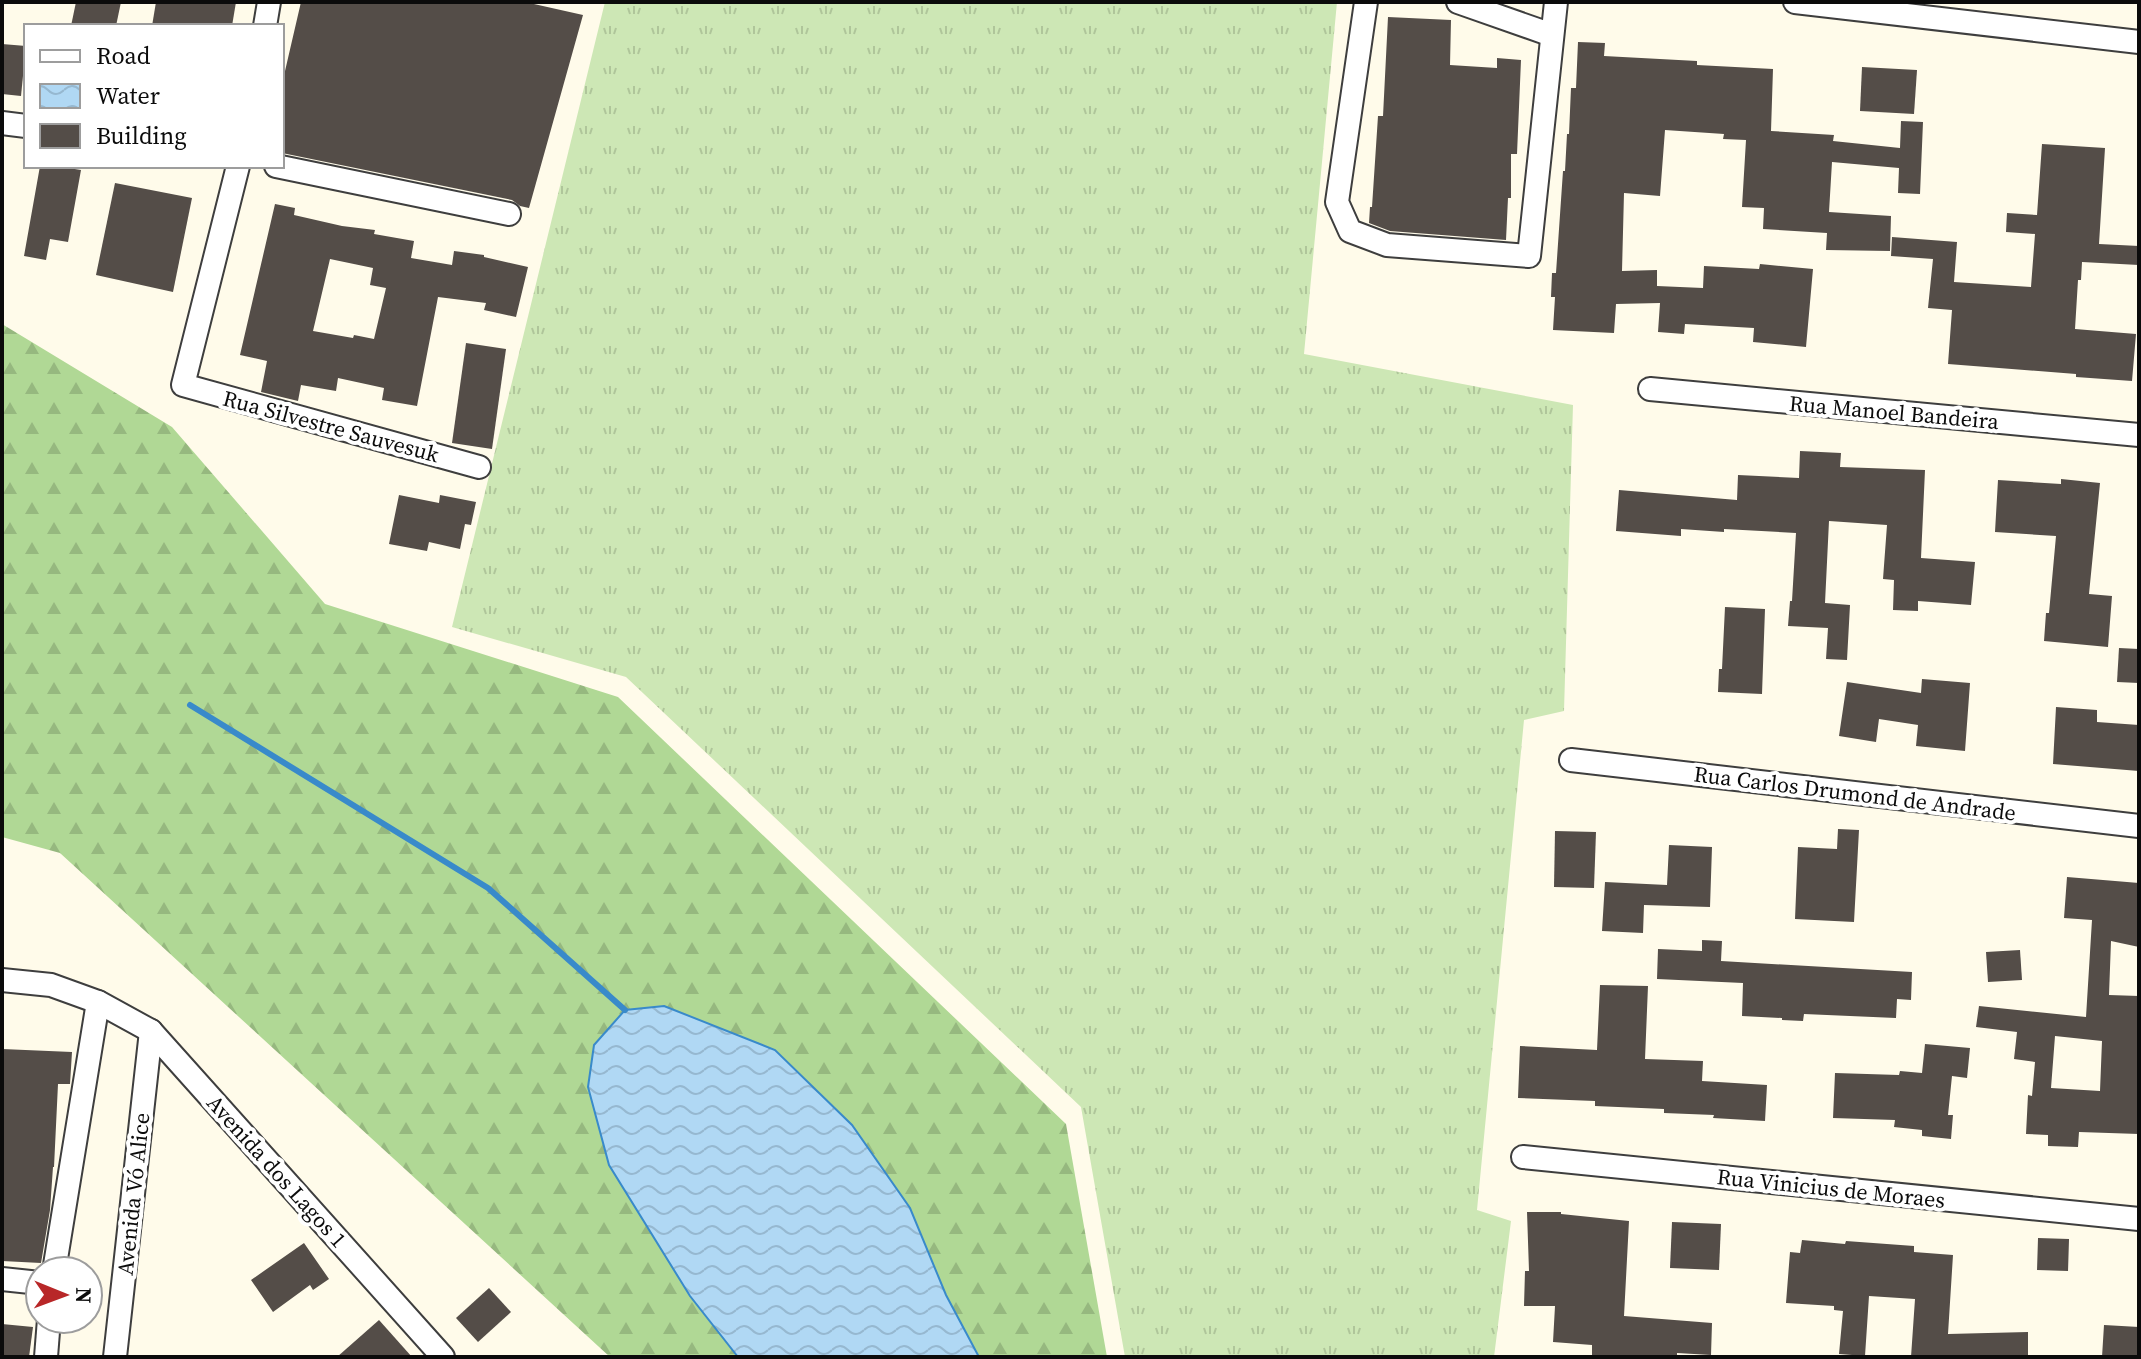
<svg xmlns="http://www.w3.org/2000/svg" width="2141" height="1359" font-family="'Source Serif 4',serif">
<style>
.grass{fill:url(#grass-tufts)}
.forest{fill:url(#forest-firs)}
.water{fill:url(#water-waves);stroke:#398aca;stroke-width:2}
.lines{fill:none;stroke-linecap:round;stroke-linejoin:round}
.stream{stroke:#398aca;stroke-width:6}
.building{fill:#544d48;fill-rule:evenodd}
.minor-casing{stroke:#3e3e3e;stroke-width:26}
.minor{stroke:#fff;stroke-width:22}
.labels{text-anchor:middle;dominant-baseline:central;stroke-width:8;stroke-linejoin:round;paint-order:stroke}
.street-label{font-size:22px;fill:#0b0b0b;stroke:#fff}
</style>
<defs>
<pattern id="grass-tufts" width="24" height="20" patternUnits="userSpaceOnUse" patternTransform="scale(2)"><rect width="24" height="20" fill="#cde7b5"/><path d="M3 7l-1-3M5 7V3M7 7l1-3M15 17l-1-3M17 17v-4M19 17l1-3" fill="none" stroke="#afc59a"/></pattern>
<pattern id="forest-firs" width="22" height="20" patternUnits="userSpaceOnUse" patternTransform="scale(2)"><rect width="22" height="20" fill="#b0d895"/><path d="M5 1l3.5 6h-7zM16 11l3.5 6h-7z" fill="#96b87f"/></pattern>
<pattern id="water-waves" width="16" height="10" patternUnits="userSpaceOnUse" patternTransform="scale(2)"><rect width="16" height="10" fill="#b0d8f4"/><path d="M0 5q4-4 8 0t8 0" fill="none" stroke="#96b8d0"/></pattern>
</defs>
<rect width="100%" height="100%" fill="#fffbea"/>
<path class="grass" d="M605,2H1337L1304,354L1573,405L1564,711L1524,720L1477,1210L1511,1221L1494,1357H1125L1081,1107L626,677L452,627Z"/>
<path class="forest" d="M2,324L172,427L325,604L618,697L1066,1124L1107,1357H610L60,853L2,837Z"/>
<path class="water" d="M664,1006L775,1050L852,1125L910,1208L946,1295L979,1357H738L690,1296L609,1165L588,1087L594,1045L625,1010Z"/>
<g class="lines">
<path class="stream" d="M190,705L488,888L625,1010"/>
</g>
<g class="building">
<path d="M76,2H121L116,26H71Z"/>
<path d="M156,2H236L232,26H152Z"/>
<path d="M301,2H525L583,15L529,208L520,206L512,200L282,153V84Z"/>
<path d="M1388,17L1451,20L1450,65L1497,68V58L1521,60L1517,154H1511V198H1508L1506,240L1390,231L1369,223L1370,207H1372L1378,116H1383Z"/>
<path d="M1578,42L1605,43L1604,56L1697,61V65L1773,69L1771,131L1834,135L1833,141L1900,148L1901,121L1923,122L1920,194L1898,193L1899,168L1832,162L1829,212L1891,216L1890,251L1826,250L1827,233L1763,229L1764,208L1742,207L1746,140L1723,139L1724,134L1665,130L1660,196L1624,193L1622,271L1657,270V286L1703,288L1704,266L1759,269L1760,264L1813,269L1806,347L1753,342L1754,328L1685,324L1684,334L1658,332L1660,303L1616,304L1614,333L1553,330L1555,297H1551L1552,273H1556L1563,171H1565L1567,134H1569L1571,88H1576Z"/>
<path d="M2,44L26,46L21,96L2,94Z"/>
<path d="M1862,67L1917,70L1914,114L1860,111Z"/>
<path d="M2042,144L2105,148L2099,244L2139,246V265L2082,262L2081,280H2078L2075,329L2136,334L2132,381L2076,377V374L1948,364L1952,310L1928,308L1933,259L1891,256L1892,237L1957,242L1954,282L2031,287L2035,234L2006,232L2007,213L2037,215Z"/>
<path d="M40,166H56L81,170L68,242L50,239L46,260L24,256Z"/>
<path d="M115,183L192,198L173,292L96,275Z"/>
<path d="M275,204L295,208L294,215L342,226L375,230L374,234L414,241L411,258L452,265L454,251L484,255V257L528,267L516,317L484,310L486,303L438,297L417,406L382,400L384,388L338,378L336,391L301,385L298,401L261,392L267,361L240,355ZM330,259L373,268L370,285L386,288L374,339L354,335L353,338L313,331Z"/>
<path d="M466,343L506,349L492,449L452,443Z"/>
<path d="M1800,451L1841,453L1840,467L1925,470L1921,558L1975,562L1971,605L1918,601V611L1893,610L1894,580L1883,579L1887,525L1829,521L1825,603L1850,605L1847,660L1826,659L1828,628L1788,626L1790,601H1792L1796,533L1724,529V532L1681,529V536L1616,531L1619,490L1737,500L1738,475L1799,478Z"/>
<path d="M2061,479L2100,483L2089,594L2112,596L2108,647L2044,641L2046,613H2049L2056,536L1995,532L1998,480L2061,484Z"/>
<path d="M399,495L439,503L440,495L476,502L471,525L465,524L460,549L429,542L427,551L389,544Z"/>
<path d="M1725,607L1765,609L1762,694L1718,692L1719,669H1722Z"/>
<path d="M2119,648L2139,649V683L2117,682Z"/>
<path d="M1922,679L1970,683L1965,751L1916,746L1918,725L1879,719L1876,742L1839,736L1847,682L1921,693Z"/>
<path d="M2056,707L2097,710V722L2139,725V771L2053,764Z"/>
<path d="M1838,829L1859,830L1854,922L1795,919L1798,847L1837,849Z"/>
<path d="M1555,831L1596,832L1594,888L1554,887Z"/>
<path d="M1669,845L1712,847L1710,907L1644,905L1643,933L1602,931L1605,882L1667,885Z"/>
<path d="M2067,877L2139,883V947L2111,941L2109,995L2139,996V1134L2079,1132L2078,1147L2048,1146V1135L2026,1134L2028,1095L2032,1096L2035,1062L2014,1059L2017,1032L1976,1027L1979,1006L2086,1017L2092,920L2064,918ZM2055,1036L2102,1041L2100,1091L2051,1088Z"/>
<path d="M1702,940L1722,941L1721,961L1912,972L1911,1000L1897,999L1896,1018L1804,1014L1803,1021L1782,1020V1018L1742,1016L1743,983L1657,979L1658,949L1702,951Z"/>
<path d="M2020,950L2022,980L1988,982L1986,952Z"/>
<path d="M1600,985L1648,986L1645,1059L1703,1061L1702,1081L1767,1085L1765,1121L1713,1118L1714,1115L1664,1113V1109L1595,1106V1101L1518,1098L1520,1046L1597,1050Z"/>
<path d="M1925,1044L1970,1048L1967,1078L1952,1076L1948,1115H1953L1951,1139L1922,1136V1130L1894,1127L1895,1120L1833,1118L1835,1073L1899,1075L1900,1071L1922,1073Z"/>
<path d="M2,1049L72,1052L70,1084H58L54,1167H53L50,1210L41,1263L2,1261Z"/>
<path d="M1527,1212H1561V1214L1629,1221L1624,1316L1712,1323L1711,1355L1677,1353V1357H1592V1345L1553,1342L1555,1306H1524L1525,1271H1529Z"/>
<path d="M1672,1222L1721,1224L1719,1270L1670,1268Z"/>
<path d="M2038,1238L2069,1239L2068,1271L2037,1270Z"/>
<path d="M1802,1240L1845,1244L1846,1241L1914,1246V1252L1953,1255L1948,1334L2028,1332V1357H1911L1915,1299L1869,1296L1865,1356L1839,1354L1843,1311L1834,1310V1306L1786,1303L1790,1252L1800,1253Z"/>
<path d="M304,1243L329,1279L313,1290L310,1285L273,1312L251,1280Z"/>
<path d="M489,1288L511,1312L478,1342L456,1318Z"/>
<path d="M379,1320L412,1357H337Z"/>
<path d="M2,1324L33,1327L29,1357H2Z"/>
<path d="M2104,1325L2139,1327V1357H2102Z"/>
</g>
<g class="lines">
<defs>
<g id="minor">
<path d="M1366,2L1337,202L1350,231L1387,245L1529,256L1556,2"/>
<path d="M1458,2L1552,35"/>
<path d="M1795,2L2139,42"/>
<path d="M265,26L269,2"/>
<path d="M2,123L26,126"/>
<path d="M238,166L183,385L479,467"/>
<path d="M276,166L509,214"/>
<path d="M1650,389L2139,435"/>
<path d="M1571,760L2139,826"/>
<path d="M2,980L51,985L98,1002L151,1031L443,1357"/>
<path d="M1523,1157L2139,1219"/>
<path d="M54,1271L98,1002"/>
<path d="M2,1279L40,1283"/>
<path d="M46,1357L49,1319"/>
<path d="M115,1357L151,1031"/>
</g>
</defs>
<use href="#minor" class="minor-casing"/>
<use href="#minor" class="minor"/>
</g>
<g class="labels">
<g class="street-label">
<text transform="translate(1894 412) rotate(5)">Rua Manoel Bandeira</text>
<text transform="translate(331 426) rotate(15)">Rua Silvestre Sauvesuk</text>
<text transform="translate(1855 793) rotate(7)">Rua Carlos Drumond de Andrade</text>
<text transform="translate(277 1171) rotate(48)">Avenida dos Lagos 1</text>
<text transform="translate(1831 1188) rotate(6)">Rua Vinicius de Moraes</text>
<text transform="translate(133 1194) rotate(-84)">Avenida Vó Alice</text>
</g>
</g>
<rect width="2141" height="1359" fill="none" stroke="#0b0b0b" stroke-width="8"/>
<rect x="24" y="24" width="260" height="144" fill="#ffffff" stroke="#9d9d9d" stroke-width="2"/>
<rect x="40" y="50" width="40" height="12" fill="#ffffff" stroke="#9d9d9d" stroke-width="2"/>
<text x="96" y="64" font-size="24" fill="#0b0b0b">Road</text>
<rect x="40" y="84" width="40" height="24" fill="url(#water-waves)" stroke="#9d9d9d" stroke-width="2"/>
<text x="96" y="104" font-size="24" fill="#0b0b0b">Water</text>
<rect x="40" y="124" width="40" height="24" fill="#544d48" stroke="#9d9d9d" stroke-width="2"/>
<text x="96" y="144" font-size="24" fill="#0b0b0b">Building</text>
<g transform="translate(64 1295) rotate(91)"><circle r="38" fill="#ffffff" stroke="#9d9d9d" stroke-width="2"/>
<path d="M0-6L14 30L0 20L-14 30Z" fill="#b82728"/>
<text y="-12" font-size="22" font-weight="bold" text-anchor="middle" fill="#0b0b0b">N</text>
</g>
</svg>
